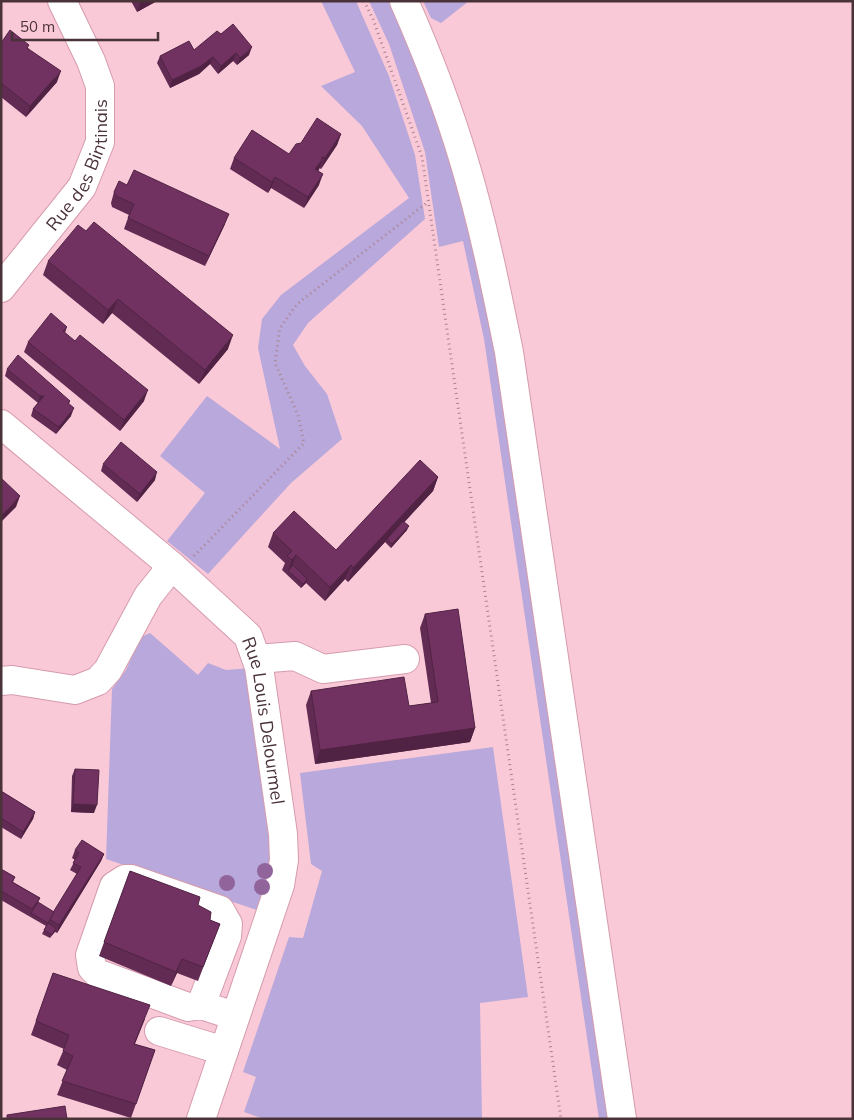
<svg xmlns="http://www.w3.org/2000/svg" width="854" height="1120" font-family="Mulish,sans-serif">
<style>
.green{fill:#b8a8db}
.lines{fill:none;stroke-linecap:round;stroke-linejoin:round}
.minor-casing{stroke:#d59bac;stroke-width:30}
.major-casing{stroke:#d59bac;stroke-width:30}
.path{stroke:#aa848f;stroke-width:3;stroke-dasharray:1 4;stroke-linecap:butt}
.minor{stroke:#fff;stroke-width:28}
.major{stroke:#fff;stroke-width:28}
.tree{fill:#91649c}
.wall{fill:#622b53}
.shaded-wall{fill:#502344}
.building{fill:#723261;stroke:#502344}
.labels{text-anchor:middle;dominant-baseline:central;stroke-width:5;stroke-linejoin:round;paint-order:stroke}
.street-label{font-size:18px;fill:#4a3239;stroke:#fac9d8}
</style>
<rect width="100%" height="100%" fill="#fac9d8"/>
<g class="green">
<path d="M321,1H356L359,8L389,76L415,155L425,219L308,323L293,345L305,366L327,394L342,439L291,483L208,574L167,541L205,493L160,456L207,396L280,449L258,348L262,319L281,295L409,198L362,126L321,86L355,72Z"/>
<path d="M369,1H392L448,151L464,207L496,344L610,1119H599L484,339L463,241L439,247L425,152L389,44Z"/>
<path d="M423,1H469L441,23L431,18Z"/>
<path d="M150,633L198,675L208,663L226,670L251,668L277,851L260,911L106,859L112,689L126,670L141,637Z"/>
<path d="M493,747L528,997L480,1003L482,1119H264L244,1112L256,1077L243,1072L289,937L303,938L322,871L311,864L300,773Z"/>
</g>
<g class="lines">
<defs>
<g id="minor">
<path id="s1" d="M1,288L82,187L100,142V86L91,61L62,1"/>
<path id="s2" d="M1,424L172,566L248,636L259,667L283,834L284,860L280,885L201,1119"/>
<path d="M257,659L295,656L323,669L405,659"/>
<path d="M1,681L12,680L75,690L98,681L108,670L148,596L172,566"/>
<path d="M201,1005L188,1007L97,973L92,968L90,955L114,886L125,879H131L220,910L228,924L227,936L201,1005L235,1016"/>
<path d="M159,1031L224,1051"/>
</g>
<path id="major" d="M404,1C427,53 448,107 464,161C483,224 496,288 509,352L622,1119"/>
</defs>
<use href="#minor" class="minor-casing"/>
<use href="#major" class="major-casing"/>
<g class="path">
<path d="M364,1L373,19L422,157L561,1119"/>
<path d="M194,556L304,443L298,415L275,363L280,328L297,304L428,202"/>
</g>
<use href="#minor" class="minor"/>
<use href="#major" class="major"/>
</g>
<g class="tree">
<circle cx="265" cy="871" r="8"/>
<circle cx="227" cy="883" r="8"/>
<circle cx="262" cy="887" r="8"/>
</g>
<g class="wall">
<path d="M131,1H157L137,12Z"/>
<path d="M1,43L28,48L57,82L26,117L1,97Z"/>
<path d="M194,50L249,55L237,65L233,61L218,74L210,64L199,74L170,88L157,63L160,56Z"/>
<path d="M341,134L337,145L321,169L319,168L318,171L319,185L304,208L271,188L268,193L230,169L234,158L289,154Z"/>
<path d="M114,192L225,224L205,266L124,229L129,215L112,207L111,203Z"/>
<path d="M48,261L228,349L199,384L112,313L103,324L43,275Z"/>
<path d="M67,327L65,333L144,401L120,431L24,352L28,342Z"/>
<path d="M7,369L70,401L69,404L71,416L56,434L31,416L33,409L38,403L5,376Z"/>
<path d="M103,464L155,480L137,502L101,471Z"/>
<path d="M438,477L433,491L404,522L407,530L391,548L385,542L348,582L345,579L325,601L306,583L301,588L282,570L285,563L268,547L273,533L336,550Z"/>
<path d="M425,614L475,728L470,742L315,764L306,705L311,691L409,706L431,703L420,628Z"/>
<path d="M75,769L94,813L71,812L72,776Z"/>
<path d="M1,791L35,812L33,819L21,839L1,827Z"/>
<path d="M75,850L104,854L101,861L57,933L55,932L50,938L42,934L46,926L1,900V869L15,877L13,882L40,898L38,903L54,912L77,874L70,870L75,860L72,858Z"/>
<path d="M130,871L198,905L210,920L220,924L198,981L177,973L171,986L99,956Z"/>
<path d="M53,973L145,1019L135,1044L155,1050L131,1118L57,1095L67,1070L57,1065L64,1049L31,1035Z"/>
</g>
<g class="shaded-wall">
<path d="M141,1H157L137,12Z"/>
<path d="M252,47L249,55L237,65L240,58Z"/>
<path d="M236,53L233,61L218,74L221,66Z"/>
<path d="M213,57L210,64L199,74L170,88L172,80Z"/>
<path d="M61,71L57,82L26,117L30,106Z"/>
<path d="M341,134L337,145L321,169L325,158Z"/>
<path d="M322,160L319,170L311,180L315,169Z"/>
<path d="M323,174L319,185L304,208L308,197Z"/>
<path d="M275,177L271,188L268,193L272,182Z"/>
<path d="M229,214L225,224L205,266L209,256Z"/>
<path d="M118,299L112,313L103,324L108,310Z"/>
<path d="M233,335L228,349L199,384L205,370Z"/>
<path d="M148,390L144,401L120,431L124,420Z"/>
<path d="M40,396H44L38,403Z"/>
<path d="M74,408L71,416L56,434L59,427Z"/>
<path d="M157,472L155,480L137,502L140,494Z"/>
<path d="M438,477L433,491L388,540L387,539L385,542L348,582L353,568Z"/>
<path d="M20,496L16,507L1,522V516Z"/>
<path d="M409,526L407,530L391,548L392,544Z"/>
<path d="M296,555L291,569L288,571L292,560Z"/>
<path d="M351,565L345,579L325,601L330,587Z"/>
<path d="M307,579L306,583L301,588L303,584Z"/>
<path d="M475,728L470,742L315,764L320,750Z"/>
<path d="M73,804L97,805L94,813L71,812Z"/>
<path d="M35,812L33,819L21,839L23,832Z"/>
<path d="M104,854L101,861L57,933L59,925Z"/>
<path d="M182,959L177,973L171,986L176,972Z"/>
</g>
<g class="building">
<path d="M233,24L252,47L240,58L236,53L221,66L213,57L201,66L172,80L160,56L189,41L194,50L217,31L221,34Z"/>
<path d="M10,30L29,45L27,48L61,71L30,106L1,83V43Z"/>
<path d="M317,118L341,134L325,158L322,157V160L315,169L323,174L308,197L275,177L272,182L234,158L252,130L289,154L296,144L301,143Z"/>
<path d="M134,170L229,214L209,256L128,218L134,204L116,196L114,192L119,181L127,185Z"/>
<path d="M94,222L233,335L205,370L118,299L108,310L48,261L78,225L86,231Z"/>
<path d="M51,313L67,327L63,331L75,341L80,335L148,390L124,420L28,342Z"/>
<path d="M18,355L70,401L68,403L74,408L59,427L33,409L44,396H40L7,369Z"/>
<path d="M121,442L157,472L140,494L103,464Z"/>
<path d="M420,460L438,477L353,568L351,565L330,587L296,555L292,560L287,556L292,551L273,533L294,511L336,550Z"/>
<path d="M1,478L20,496L1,516Z"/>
<path d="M403,521L409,526L392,544L387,539Z"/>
<path d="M293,565L307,579L303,584L288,571Z"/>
<path d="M458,609L475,728L320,750L311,691L404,677L409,706L438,702L425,614Z"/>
<path d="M75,769L99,770L97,805L73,804Z"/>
<path d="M1,791L35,812L23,832L1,818Z"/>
<path d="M82,840L104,854L59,925L49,919L81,867L73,863L79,853L75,850Z"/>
<path d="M1,869L15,877L12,882L40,898L32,909L1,891Z"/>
<path d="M130,871L200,897L198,905L211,912L210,920L220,924L203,967L182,959L176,972L104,942Z"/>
<path d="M38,902L54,912L48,923L31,913Z"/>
<path d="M48,923L56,928L52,935L44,930Z"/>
<path d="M53,973L150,1005L134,1044L155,1050L136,1104L62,1081L73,1056L63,1051L69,1035L36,1021Z"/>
<path d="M65,1106L67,1119H7V1115Z"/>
</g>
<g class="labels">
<g class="street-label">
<text stroke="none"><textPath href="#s1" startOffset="149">Rue des Bintinais</textPath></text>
<text stroke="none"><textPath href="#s2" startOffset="412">Rue Louis Delourmel</textPath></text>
</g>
</g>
<rect width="854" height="1120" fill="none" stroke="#4a3239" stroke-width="5"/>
<path d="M12 32v8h146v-8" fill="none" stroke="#4a3239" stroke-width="2.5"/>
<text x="20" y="32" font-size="15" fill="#4a3239" stroke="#fac9d8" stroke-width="4" paint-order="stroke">50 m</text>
</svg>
